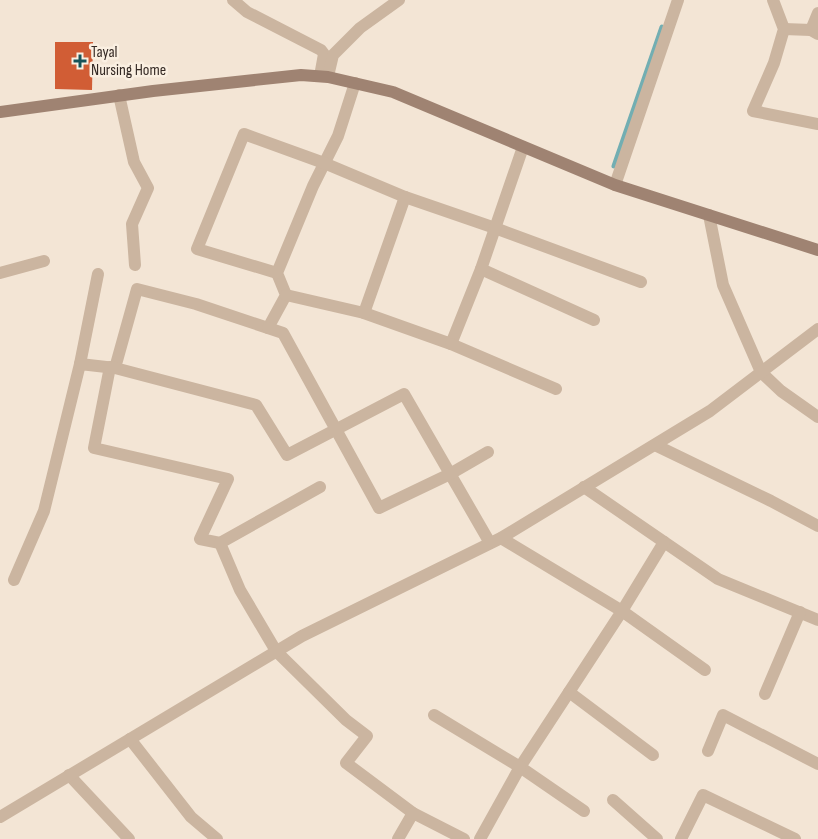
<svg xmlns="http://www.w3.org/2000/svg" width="818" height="839" font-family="'Sofia Sans Condensed',sans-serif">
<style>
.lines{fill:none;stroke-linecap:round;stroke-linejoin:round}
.stream{stroke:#72aeb2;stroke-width:5}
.building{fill:#d15d35}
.minor{stroke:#cbb5a0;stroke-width:12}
.tertiary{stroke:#cbb5a0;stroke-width:12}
.secondary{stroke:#9f8372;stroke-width:12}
.poi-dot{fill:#175359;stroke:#faefe1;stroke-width:2}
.labels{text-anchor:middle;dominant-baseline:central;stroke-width:5;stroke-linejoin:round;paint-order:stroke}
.poi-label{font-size:16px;fill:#342924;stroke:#faefe1;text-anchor:start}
</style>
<rect width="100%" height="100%" fill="#f3e5d5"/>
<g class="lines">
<path class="stream" d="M614,166L662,27"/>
</g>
<path class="building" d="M55,42H93L92,90L55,89Z"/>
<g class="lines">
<g class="minor">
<path d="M233,0L247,12L321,50L324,54L320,76"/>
<path d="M773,0L784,29L774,63L753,111L818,124"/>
<path d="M818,13L811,30L818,34"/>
<path d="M784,29L811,30"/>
<path d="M329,72L333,55L360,28L399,0"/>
<path d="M355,83L338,136L313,186L277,273L286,295L268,328L196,304L137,289L115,368L256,405L287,455L404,394L490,543"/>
<path d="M119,95L134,162L148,188L132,224L135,265"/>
<path d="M615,185L678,0"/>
<path d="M709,215L723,285L761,372L781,391L818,417"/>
<path d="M481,269L594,320"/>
<path d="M0,273L44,261"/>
<path d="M277,273L197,249L244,134L324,163L405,197L495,228L641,282"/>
<path d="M286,295L364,313L451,344L481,269L523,147"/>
<path d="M364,313L405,197"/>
<path d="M268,328L283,333L379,508L450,474L488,452"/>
<path d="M451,344L556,389"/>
<path d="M80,364L98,274"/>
<path d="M110,367L94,448L228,479L200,539L220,543"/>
<path d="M655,445L771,501L818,526"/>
<path d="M320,487L220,543L240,590L276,651L346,720L367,736L346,763L413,813"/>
<path d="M584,487L718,579L818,620"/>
<path d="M501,538L622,611L520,767L584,811"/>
<path d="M664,542L622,611L705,670"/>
<path d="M14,580L44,511L80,364L115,368"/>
<path d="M569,692L653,755"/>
<path d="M765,694L800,612"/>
<path d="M434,715L520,767L480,839"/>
<path d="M130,739L191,817L217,839"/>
<path d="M708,751L723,715L818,764"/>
<path d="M69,775L129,839"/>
<path d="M613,800L657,839"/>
<path d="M398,839L413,813L464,839"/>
<path d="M681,839L703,795L795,839"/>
</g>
<path class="tertiary" d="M0,817L302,636L501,538L710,411L818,329"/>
<path class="secondary" d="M0,112L153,91L301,75L328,77L393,92L615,185L818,250"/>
</g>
<path class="poi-dot" d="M77.5 53.5h5v5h5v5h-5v5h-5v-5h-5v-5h5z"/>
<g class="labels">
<g class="poi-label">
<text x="91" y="52">Tayal<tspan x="91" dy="18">Nursing Home</tspan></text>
</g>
</g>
</svg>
